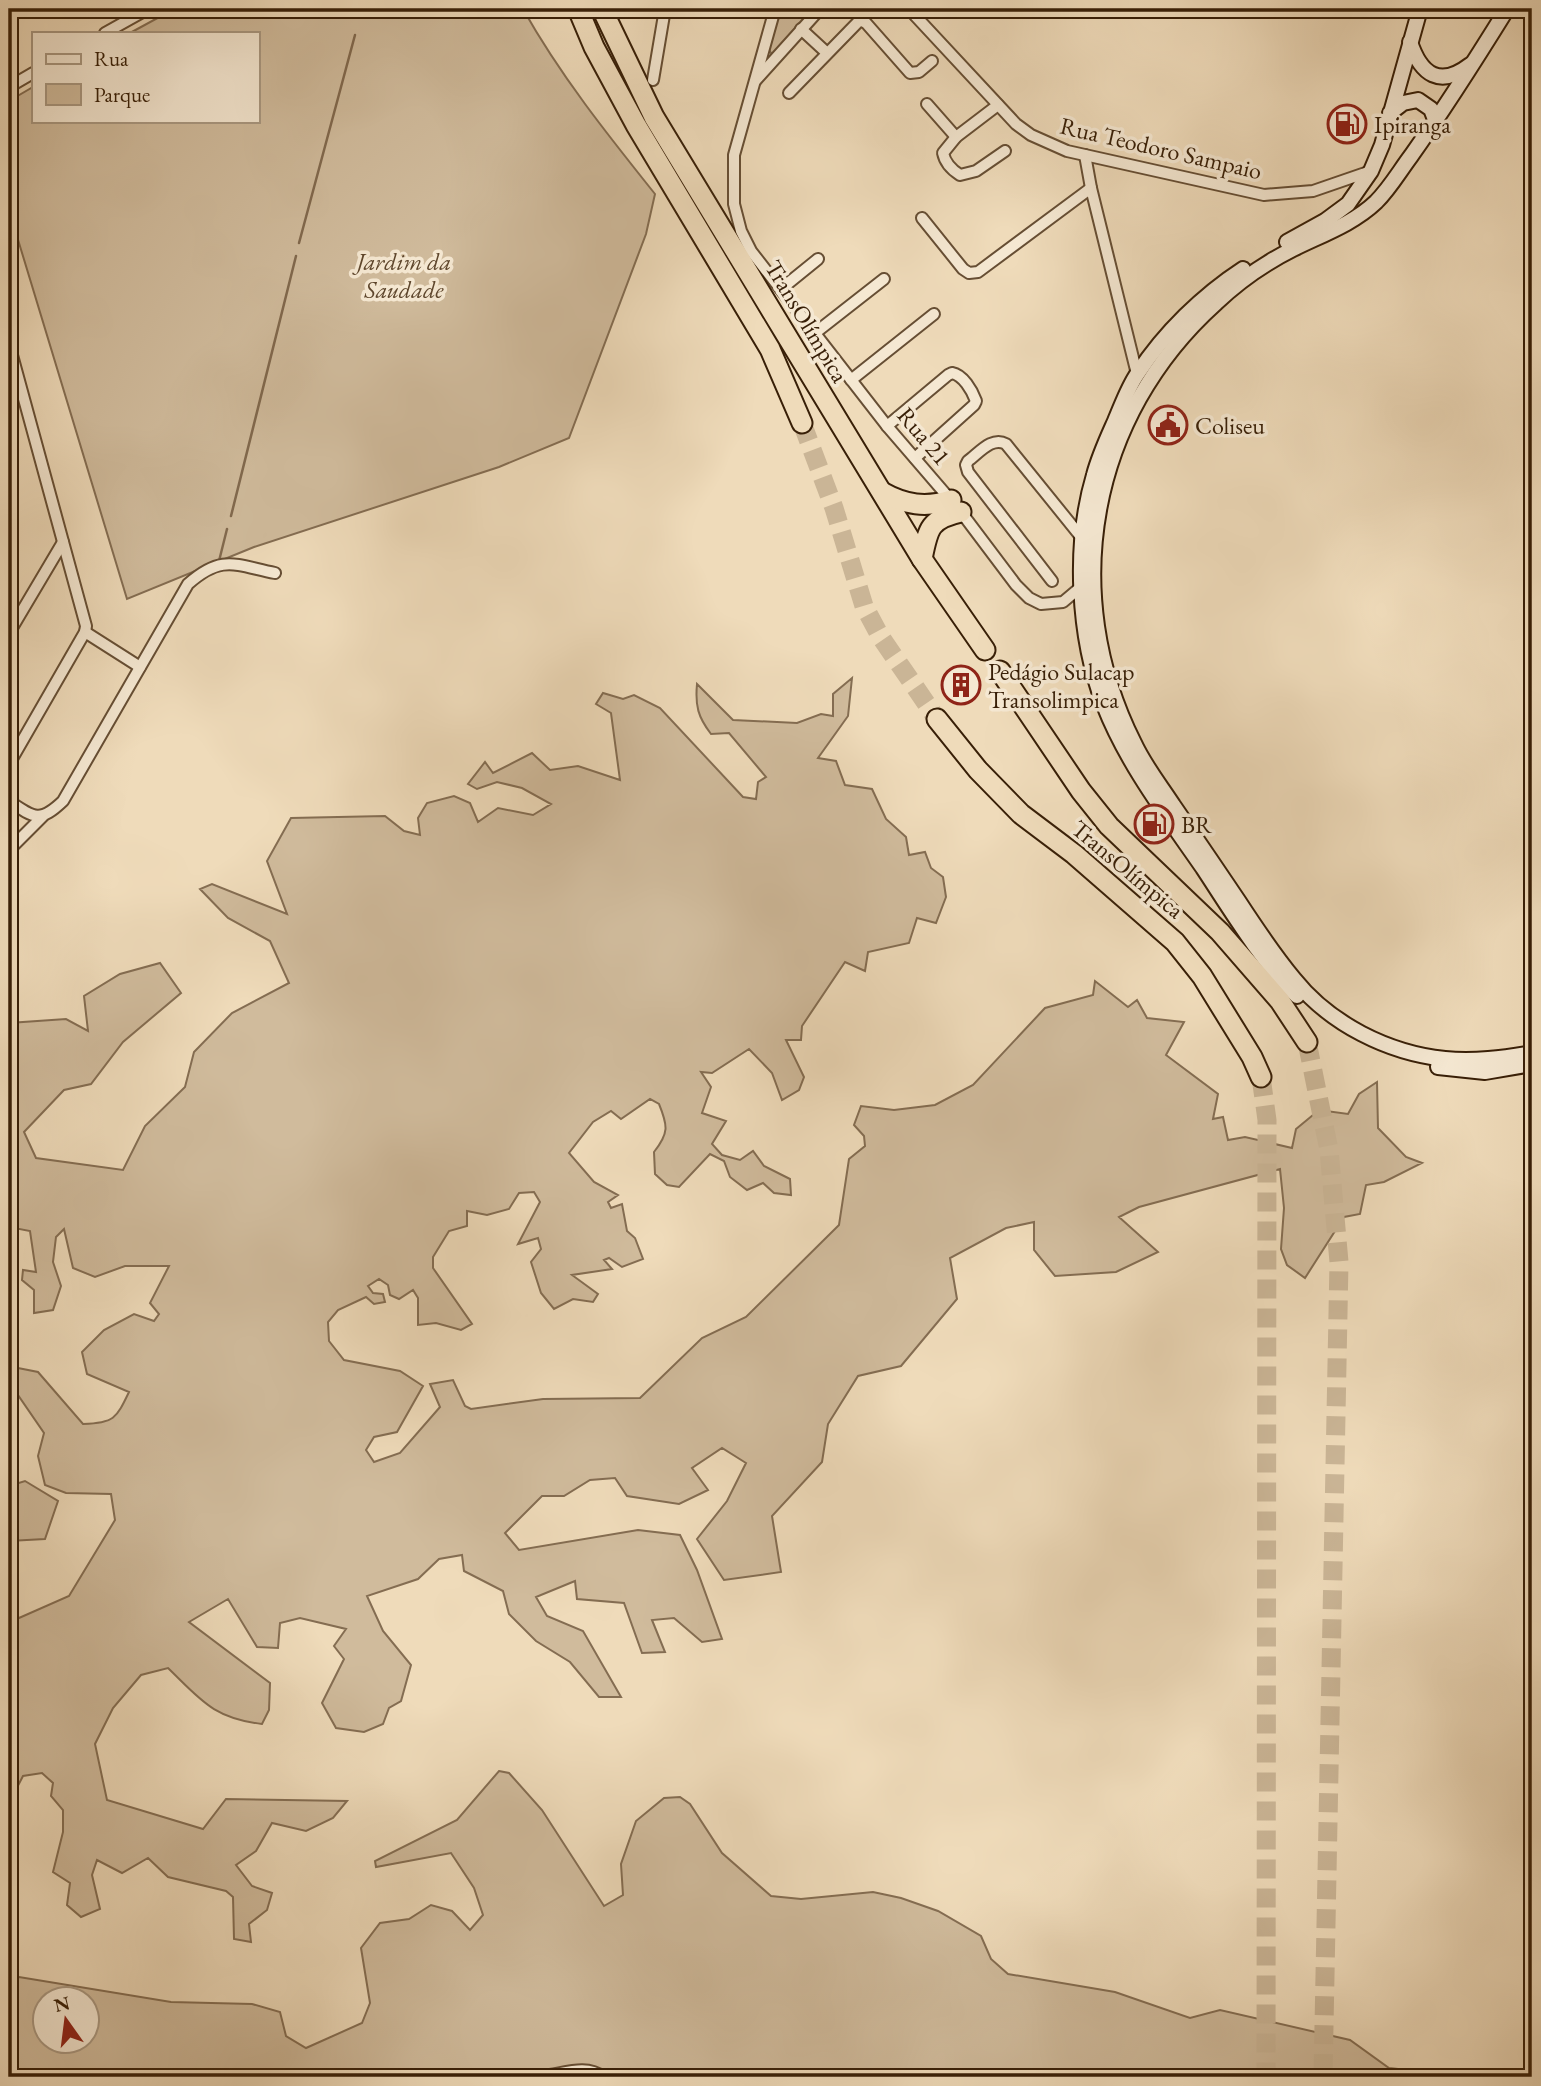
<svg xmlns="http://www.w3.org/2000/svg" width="1541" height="2086" font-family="'EB Garamond',serif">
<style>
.green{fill:#d0bb9c;stroke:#846d52;stroke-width:2;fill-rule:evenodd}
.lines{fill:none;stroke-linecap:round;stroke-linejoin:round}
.stream{stroke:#81694e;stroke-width:2.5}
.motorway-tunnel{stroke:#cab596;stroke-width:19;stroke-dasharray:19 10;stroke-linecap:butt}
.minor-casing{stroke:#664e34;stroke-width:14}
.secondary-casing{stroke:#381f07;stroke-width:18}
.motorway-casing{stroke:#381f07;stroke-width:23}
.minor{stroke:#f5e8d2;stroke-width:10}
.secondary{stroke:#f5e8d2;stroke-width:14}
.motorway{stroke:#efdbba;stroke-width:19}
.labels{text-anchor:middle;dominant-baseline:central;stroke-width:7;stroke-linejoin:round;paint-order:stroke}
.poi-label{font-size:24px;fill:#381f07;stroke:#f5e8d2;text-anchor:start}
.street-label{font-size:24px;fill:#381f07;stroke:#f5e8d2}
.park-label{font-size:24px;font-style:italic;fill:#5e462c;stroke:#f5e8d2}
</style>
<rect width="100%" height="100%" fill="#efdbba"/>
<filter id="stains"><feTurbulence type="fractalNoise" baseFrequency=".00286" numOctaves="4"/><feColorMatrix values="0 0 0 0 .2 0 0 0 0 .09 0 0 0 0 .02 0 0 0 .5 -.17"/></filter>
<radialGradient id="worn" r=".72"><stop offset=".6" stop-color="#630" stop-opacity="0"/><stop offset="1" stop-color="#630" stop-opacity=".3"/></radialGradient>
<g class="green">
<path d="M174,9H523C560,75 607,134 655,194L646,234L569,438L499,467L254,547L127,599L9,210V101L33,87V121H257V33H130Z"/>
<path d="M781,9H813L774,53H771L768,48Z"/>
<path d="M852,678L848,716L818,758L836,761L845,785L872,789L886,819L906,837L909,855L925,852L931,868L943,877L946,897L936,923L917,918L909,943L868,952L865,971L845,962L802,1026L801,1040H786L804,1077L799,1090L782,1100L772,1073L749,1049L712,1073L701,1072L711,1087L702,1113L726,1121L712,1144L722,1155L740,1160L753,1151L764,1166L790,1179L791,1195L774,1193L763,1183L747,1190L730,1177L724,1161L710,1154L679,1187L667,1185L655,1174L654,1152C669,1133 668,1126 659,1104L650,1099L621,1119L611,1111L593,1122L569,1153L594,1182L618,1195L608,1202L611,1208L622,1204L627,1231L635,1238L643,1259L622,1267L609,1258L604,1260L612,1269L572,1275L598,1294L593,1302L573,1299L554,1309L541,1293L531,1262L541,1249L538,1238L518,1244L540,1202L534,1192L519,1193L509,1209L487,1215L467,1211V1226L449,1231L433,1257V1268L472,1324L461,1330L436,1323L418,1325V1298L413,1290L399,1299L390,1295L388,1285L379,1279L368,1286L373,1293L383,1294L385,1302L374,1304L366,1297L338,1310L328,1322L329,1341L344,1360L400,1371L423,1386L397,1432L374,1437L366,1450L374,1462L400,1453L440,1407L430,1384L453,1380L465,1406L471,1409L543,1399L640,1398L702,1338L746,1317L839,1225L849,1159L865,1146L864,1136L854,1125L861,1106L894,1110L935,1105L973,1085L1045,1008L1093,995L1095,981L1128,1007L1137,1000L1147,1018L1184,1022L1166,1055L1218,1094L1213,1119L1223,1117L1228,1140L1245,1137L1292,1148L1296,1129L1319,1110L1348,1114L1359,1094L1377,1082L1378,1128L1406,1157L1422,1163L1384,1182L1366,1185L1360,1214L1344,1217L1305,1278L1287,1265L1281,1249L1284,1208L1280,1169L1139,1207L1119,1217L1158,1252L1116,1272L1055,1276L1034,1250V1222L1006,1228L950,1258L957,1299L901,1366L858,1376L828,1424L822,1462L772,1516L781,1572L724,1580L697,1539L727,1501L746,1463L722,1448L692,1468L708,1490L679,1504L627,1496L615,1478L590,1480L564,1496H542L505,1533L519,1550L638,1530L680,1535L697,1570L722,1639L702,1642L674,1618L652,1620L665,1652L642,1653L624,1603L577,1599L575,1581L536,1597L547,1616L583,1631L621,1697H599L570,1662L536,1641L509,1614L503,1591L464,1571L462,1555L439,1559L418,1579L367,1596L383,1631L411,1665L401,1701L389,1708L383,1724L364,1732L336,1728L322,1703L344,1659L334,1646L346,1629L300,1618L280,1623L278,1648L257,1647L228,1599L189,1622L270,1683L269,1710L262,1724C213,1718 201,1700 168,1668L141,1675L113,1708L95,1744L107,1800L203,1829L226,1799L347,1801L333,1818L306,1831L272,1823L256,1851L236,1865L252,1886L272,1893L267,1910L249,1924L251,1942L234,1939L233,1897L226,1891L168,1877L148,1858L122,1873L97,1860L92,1875L100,1909L81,1917L67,1905L70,1883L53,1872L63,1832V1810L51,1796L53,1783L42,1773L23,1776L9,1803V1609L19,1618L69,1596L115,1520L111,1494L66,1493L45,1485L38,1456L44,1433L18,1395L13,1367L38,1372L83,1424C114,1423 116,1419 129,1392L87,1374L82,1352L104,1330L134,1314L154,1321L159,1314L150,1303L169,1266H125L95,1277L73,1268L64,1229L56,1237L53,1262L61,1286L53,1310L34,1313V1290L22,1280L23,1270L36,1272L30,1231L9,1227V1023L66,1019L88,1031L84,996L120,974L160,963L181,993L123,1042L91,1084L64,1090L24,1132L36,1158L123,1170L145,1126L185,1087L194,1052L232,1013L289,983L270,941L228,918L200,889L212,884L287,914L267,861L291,818L385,816L404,831L420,835L418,818L427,803L454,796L470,803L478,822L498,808L533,815L551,804L522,788L497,782L477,789L468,784L485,762L493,773L532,753L550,770L578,766L620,780L611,713L596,704L603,693L623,699L634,695L660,708L743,797L756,799L758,782L766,777L729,733L711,734C698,717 695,706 697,684L733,720L797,723L821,714L833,716V694Z"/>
<path d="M25,1481L58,1501L45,1539L9,1541V1486Z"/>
<path d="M499,1771L509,1773L542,1810L604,1906L623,1895L621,1864L636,1821L664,1798L680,1797L690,1804L722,1853L771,1896L801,1899L873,1892L901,1898L938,1911L981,1936L991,1959L1008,1974L1115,1992L1190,2018L1220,2010L1350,2040L1389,2068L1471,2077H9V1979L19,1977L171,2002L252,2004L280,2012L286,2036L306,2048L362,2023L370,2003L361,1948L380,1923L409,1919L431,1905L452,1911L470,1930L483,1915L474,1888L451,1853L376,1867L375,1861L457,1820ZM46,1998H88V2040H46Z"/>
</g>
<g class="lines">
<g class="stream">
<path d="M299,243L355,35"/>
<path d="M231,516L296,256"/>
<path d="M219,561L227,529"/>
</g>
<g class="motorway-tunnel">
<path d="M802,423L834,508L864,606L880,636L937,719"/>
<path d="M1307,1042L1329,1150L1339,1262L1323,2077"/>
<path d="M1261,1077L1267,1120L1266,2077"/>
</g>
<defs>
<g id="minor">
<path d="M775,9L734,155V204L741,231L751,251L887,426L961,512L1016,585L1029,598L1041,604L1063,602L1082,586"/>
<path d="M909,9L1016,124L1031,135L1067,151L1264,195L1313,191L1371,171"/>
<path d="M916,16L929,9"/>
<path d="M801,29L827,53"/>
<path d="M105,33L148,9"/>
<path d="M653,80L665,9"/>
<path d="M756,80L820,9"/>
<path d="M9,87L33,73"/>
<path d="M789,93L860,20L866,23L910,73L919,72L932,61"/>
<path d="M927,104L956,137"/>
<path d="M998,105L956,137L943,153C945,163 952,170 960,175L976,171L1005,151"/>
<path d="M1085,155L1091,188L1137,374"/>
<path d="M922,218L963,269L969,273L978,272L1091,188"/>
<path d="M781,289L818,259"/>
<path d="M815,333L884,279"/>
<path d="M9,344L86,626L85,632L9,764"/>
<path d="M851,380L934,314"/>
<path d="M887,426L948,375L952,373C963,375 972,390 976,401L974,405L915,458"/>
<path d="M1052,581L968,472L966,465L968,461C979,453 992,436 1006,444L1082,538"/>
<path d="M85,632L140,667"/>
<path d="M9,633L63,542"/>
<path d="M9,801C34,818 40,823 63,801L188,584C222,554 235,565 275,573"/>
<path d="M9,850L43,816"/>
<path d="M550,2075C568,2072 588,2065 603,2077"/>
</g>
<g id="secondary">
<path d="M1507,9C1476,59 1445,108 1411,156C1399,172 1390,188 1376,202C1353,224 1321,235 1293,249C1265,263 1239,281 1216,303C1090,416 1058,592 1134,743C1144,765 1160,785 1173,805C1195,837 1217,869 1239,902C1256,928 1274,955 1294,979C1330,1024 1388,1053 1445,1059C1474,1062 1503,1058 1532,1053"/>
<path d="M1410,42C1421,75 1440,88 1470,65"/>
<path d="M1390,113L1403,103L1418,100L1431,109L1436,122"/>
<path d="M1287,242L1325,221L1348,204L1371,171L1382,145L1420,9"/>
<path d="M1243,269C1203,295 1164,333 1138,373C1128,387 1122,405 1115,421C1107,439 1099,456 1094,475C1073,545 1078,637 1104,705C1127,764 1167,816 1203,868C1232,912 1260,959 1297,996"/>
<path d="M1438,1067L1485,1072L1532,1064"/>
</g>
<g id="motorway">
<path d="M578,9L594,47L636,125L770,349L802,423"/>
<path d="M602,9L654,117L922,559L985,650"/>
<path d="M882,492C905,505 926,508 951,500"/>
<path d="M922,559C928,529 929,519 961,512"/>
<path d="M1000,671L1081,791L1109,826L1220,932L1280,1001L1307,1042"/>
<path d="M937,719L978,770L1021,814L1074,854L1175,942L1202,976L1252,1057L1261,1077"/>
</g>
</defs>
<use href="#minor" class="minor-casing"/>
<use href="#secondary" class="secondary-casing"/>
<use href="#motorway" class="motorway-casing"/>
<use href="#minor" class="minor"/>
<use href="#secondary" class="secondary"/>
<use href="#motorway" class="motorway"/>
</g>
<defs>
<symbol id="fuel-ring" viewBox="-11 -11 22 22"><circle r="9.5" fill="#f5e8d2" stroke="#8f2418" stroke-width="1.5"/><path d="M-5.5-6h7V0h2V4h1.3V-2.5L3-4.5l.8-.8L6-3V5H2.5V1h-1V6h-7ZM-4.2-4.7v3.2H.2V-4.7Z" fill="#8f2418"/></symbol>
<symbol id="civic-ring" viewBox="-11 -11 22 22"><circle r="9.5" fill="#f5e8d2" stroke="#8f2418" stroke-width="1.5"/><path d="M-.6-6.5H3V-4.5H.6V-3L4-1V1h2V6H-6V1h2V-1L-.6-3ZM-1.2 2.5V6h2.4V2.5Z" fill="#8f2418"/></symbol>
<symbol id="building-ring" viewBox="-11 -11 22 22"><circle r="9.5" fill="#f5e8d2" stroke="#8f2418" stroke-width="1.5"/><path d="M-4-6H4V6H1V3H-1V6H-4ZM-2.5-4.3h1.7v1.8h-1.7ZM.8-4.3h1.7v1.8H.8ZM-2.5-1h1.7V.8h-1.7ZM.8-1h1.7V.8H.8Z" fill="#8f2418"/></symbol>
</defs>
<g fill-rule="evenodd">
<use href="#fuel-ring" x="1325" y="102" width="44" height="44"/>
<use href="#civic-ring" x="1146" y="403" width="44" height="44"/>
<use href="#building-ring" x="939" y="663" width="44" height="44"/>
<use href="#fuel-ring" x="1132" y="802" width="44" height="44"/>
</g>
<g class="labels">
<g class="poi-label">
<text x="1374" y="124">Ipiranga</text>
<text x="1195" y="425">Coliseu</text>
<text x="988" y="671">Pedágio Sulacap<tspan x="988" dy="28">Transolimpica</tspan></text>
<text x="1181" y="824">BR</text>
</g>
<g class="street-label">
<text transform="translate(1161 148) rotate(13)">Rua Teodoro Sampaio</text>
<text transform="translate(807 321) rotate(59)">TransOlímpica</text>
<text transform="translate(924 436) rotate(50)">Rua 21</text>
<text transform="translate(1128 869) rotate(40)">TransOlímpica</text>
</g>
<g class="park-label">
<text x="404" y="261">Jardim da<tspan x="404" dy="28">Saudade</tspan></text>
</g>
</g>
<rect width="1541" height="2086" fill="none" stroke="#efdbba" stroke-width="35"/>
<rect x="10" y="10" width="1520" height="2065" fill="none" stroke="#381f07" stroke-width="3.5"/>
<rect x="18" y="18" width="1506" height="2051" fill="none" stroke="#381f07" stroke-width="2"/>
<rect x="32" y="32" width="228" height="91" fill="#f5e8d2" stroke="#a99881" stroke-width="2"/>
<rect x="46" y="54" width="35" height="10" fill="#f5e8d2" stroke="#a99881" stroke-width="2"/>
<text x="94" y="66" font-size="21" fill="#381f07">Rua</text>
<rect x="46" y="84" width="35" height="21" fill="#d0bb9c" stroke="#a99881" stroke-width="2"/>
<text x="94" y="102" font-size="21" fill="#381f07">Parque</text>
<g transform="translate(66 2020) rotate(346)"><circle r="33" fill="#f5e8d2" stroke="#a99881" stroke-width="2"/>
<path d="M0-5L12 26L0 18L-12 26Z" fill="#8f2418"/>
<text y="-10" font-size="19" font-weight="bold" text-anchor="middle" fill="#381f07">N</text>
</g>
<rect width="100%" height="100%" filter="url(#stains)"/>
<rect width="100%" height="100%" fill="url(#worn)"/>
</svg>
